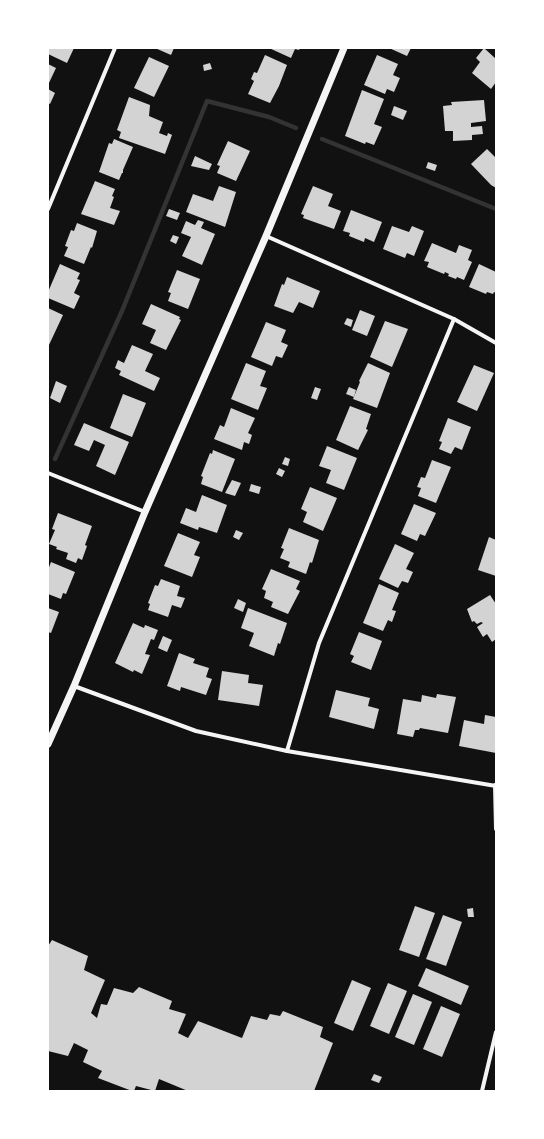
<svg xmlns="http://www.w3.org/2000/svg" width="544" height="1139" font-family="'PT Sans',sans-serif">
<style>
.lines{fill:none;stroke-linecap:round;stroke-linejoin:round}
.stream{stroke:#333;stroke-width:4.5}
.building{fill:#d3d3d3}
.minor{stroke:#f5f5f5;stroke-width:4}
.tertiary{stroke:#f5f5f5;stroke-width:7}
</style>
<rect width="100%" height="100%" fill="#111"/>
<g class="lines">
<g class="stream">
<path d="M322,139L496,209"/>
<path d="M55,459L122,311L207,101L269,117L296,128"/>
</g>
</g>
<g class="building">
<path d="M48,48H74L67,63L48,54Z"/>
<path d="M155,48H174L171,55Z"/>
<path d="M269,48H300L299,50L295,49L291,58Z"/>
<path d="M389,48H411L407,56Z"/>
<path d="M484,48L496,59V82L491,89L472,73L480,62L476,58Z"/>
<path d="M265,55L287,65L279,86L270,103L248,94L254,81L251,79L254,72L257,73Z"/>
<path d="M377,55L398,64L393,75L400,78L394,92L387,89L385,94L364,85Z"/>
<path d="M149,57L169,66L154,97L134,88Z"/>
<path d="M210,63L212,69L204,71L203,65Z"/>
<path d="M48,64L56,68L48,85Z"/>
<path d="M48,89L55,93L50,104L48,103Z"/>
<path d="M362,90L384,99L374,124L382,127L374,145L366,142L365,144L345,136Z"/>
<path d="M129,97L150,105L149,116L163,122L159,133L167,136L168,133L172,135L165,154L119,138L121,132L117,130Z"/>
<path d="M484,100L486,121L471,123V127L482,126L483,134L472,135V140L453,141V131H445L443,106L452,105L451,102Z"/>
<path d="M394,106L407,111L403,120L391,115Z"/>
<path d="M114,139L133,147L123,170V173H122L119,180L99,172L109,143L112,144Z"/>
<path d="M228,141L250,151L236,181L217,173L220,166L217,165Z"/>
<path d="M487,149L496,158V188L491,185L471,164Z"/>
<path d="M195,156L212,164L209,170L191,166Z"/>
<path d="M428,162L437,165L435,171L426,168Z"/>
<path d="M95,181L115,189L112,196L114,197L110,208L120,211L114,225L81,214Z"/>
<path d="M219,186L236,192L225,227L186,212L193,194L213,201Z"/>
<path d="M313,186L333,194L328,206L341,211L334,229L303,218L304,215L301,214Z"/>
<path d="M169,209L180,213L177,220L166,216Z"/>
<path d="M351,210L382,222L374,242L365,238L364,242L349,236L350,233L343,231Z"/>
<path d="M198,220L204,222L201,228L215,234L202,265L182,256L191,237L181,233L186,221L195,225Z"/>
<path d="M77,223L97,231L92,248L91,247L84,264L64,256L68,247L65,246L71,230L74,231Z"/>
<path d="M392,226L409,232L412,226L424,231L414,256L407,253L405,258L383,249Z"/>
<path d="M173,235L179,237L176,244L170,241Z"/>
<path d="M432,243L456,253L459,245L472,250L468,260L472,262L464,280L457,277L456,279L448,276L449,274L445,272L444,274L427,267L429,262L424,261Z"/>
<path d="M60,264L80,273L77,279L80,280L74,293L80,296L74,309L48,298V292Z"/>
<path d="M479,264L496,272V293L494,292L493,294L487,292L486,294L469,287Z"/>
<path d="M177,270L200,279L188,309L168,301L171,293L168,292Z"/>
<path d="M287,277L320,291L313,308L299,302L293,313L274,306L282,284L284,285Z"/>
<path d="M151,304L180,317L179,319L181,320L166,350L150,343L156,330L142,324Z"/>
<path d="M48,308L63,315L48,347Z"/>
<path d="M360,310L375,316L367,336L352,330Z"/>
<path d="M347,318L353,320L351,327L344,324Z"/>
<path d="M385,321L408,329L392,367L370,357Z"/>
<path d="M266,322L286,330L281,342L288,345L282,358L276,356L272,366L251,357Z"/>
<path d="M132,345L153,354L145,371L160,378L154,391L119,375L121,371L115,368L118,360L124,363Z"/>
<path d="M246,363L266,371L260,386L267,388L258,410L231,399Z"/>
<path d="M368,363L390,373L377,408L353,399L360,382L359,381Z"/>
<path d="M474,365L494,373L477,411L457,402Z"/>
<path d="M56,381L67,386L60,403L50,398Z"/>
<path d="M315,387L321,389L317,400L311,398Z"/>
<path d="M349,387L356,390L354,397L346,394Z"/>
<path d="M123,394L146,403L132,437L110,428Z"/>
<path d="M350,406L371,414L366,429L368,430L358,450L336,440Z"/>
<path d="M231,408L255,418L248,433L252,435L249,444L244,442L242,450L214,439L220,425L224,427Z"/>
<path d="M448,418L471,427L462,450L455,447L451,454L439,449L442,442L439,441Z"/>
<path d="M84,423L129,442L115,475L96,466L105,445L94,440L89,451L74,445Z"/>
<path d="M327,446L357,458L344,490L326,483L331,470L319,466Z"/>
<path d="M213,450L235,459L222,492L201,484L203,477L201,476L210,453L212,454Z"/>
<path d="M285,457L290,459L288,466L282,464Z"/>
<path d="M432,460L451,467L436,503L418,496L421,488L417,487L421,477L425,478Z"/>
<path d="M279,468L285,471L282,477L276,474Z"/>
<path d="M232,480L241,483L235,496L225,493Z"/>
<path d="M251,484L261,487L259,494L249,491Z"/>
<path d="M310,487L337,498L323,531L303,522L307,512L301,509Z"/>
<path d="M202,495L227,505L217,533L199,527L198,530L180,523L186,508L196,512Z"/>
<path d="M414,504L436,513L425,536L420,534L417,541L401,534Z"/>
<path d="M58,513L92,526L85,545L87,546L82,560L78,558L76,563L66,559L68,553L56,549L57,547L49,544L55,530L52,529Z"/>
<path d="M289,528L319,540L312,563L310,562L306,574L288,567L290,562L280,558L284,549L281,548Z"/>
<path d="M236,530L243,533L239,540L233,537Z"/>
<path d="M178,533L200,542L194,555L200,557L192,577L164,566Z"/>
<path d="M489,537L496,540V576L478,570Z"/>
<path d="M395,544L414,553L406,569L413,572L408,583L402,581L398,588L379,579Z"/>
<path d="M51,562L75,572L66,594L63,593L61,599L48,594V570Z"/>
<path d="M271,569L300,581L296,589L300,591L288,614L271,607L273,602L264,598L266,591L262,589Z"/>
<path d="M161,579L180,586L177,596L185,598L181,608L172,605L168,617L148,610L150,604L148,603L155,585L158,586Z"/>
<path d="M379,584L399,593L392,610L396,611L392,622L388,620L383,631L363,623Z"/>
<path d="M490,595L496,604V639L492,642L487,634L483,637L477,627L483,623L481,622L477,624L474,621L472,622L467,609Z"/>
<path d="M238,599L246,603L243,612L234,608Z"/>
<path d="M48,608L59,612L51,633L48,632Z"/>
<path d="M248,608L287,623L280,644L278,643L274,656L249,646L254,633L241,628Z"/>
<path d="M133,623L144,628L145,625L158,630L154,640L151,639L145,654L150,655L142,674L134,670L133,672L115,663Z"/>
<path d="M359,632L382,641L371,670L351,662L354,656L350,654Z"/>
<path d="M163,636L172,640L167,652L158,648Z"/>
<path d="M179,653L195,659L193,663L209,668L206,677L212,679L206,695L181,687L180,691L167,686Z"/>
<path d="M222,671L249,675L248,683L263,685L259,706L218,700Z"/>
<path d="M336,690L370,698L368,706L379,709L374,729L329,717Z"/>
<path d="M437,694L456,697L448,733L420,728L419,730H415L413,737L397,734L403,699L421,702L422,695L436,698Z"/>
<path d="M485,715L496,717V753L459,746L464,720L484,724Z"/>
<path d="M415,906L435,913L419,957L399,950Z"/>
<path d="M473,908L474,917H468L467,909Z"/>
<path d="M443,915L462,922L446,966L426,959Z"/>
<path d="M52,940L88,956L84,970L105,980L91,1013L97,1018L101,1004L107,1005L114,988L133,993L139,987L172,1001L169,1009L186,1014L178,1033L188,1038L198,1021L242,1038L251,1016L267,1020L270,1014L280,1016L283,1011L323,1027L320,1037L333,1043L314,1091H188L159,1079L155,1091L136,1086L134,1091H132L98,1078L102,1071L83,1062L88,1050L74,1043L68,1056L48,1051V946Z"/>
<path d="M426,968L469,986L461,1005L418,986Z"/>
<path d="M352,980L371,988L353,1031L334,1023Z"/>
<path d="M388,983L407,991L389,1034L370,1026Z"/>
<path d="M413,994L432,1002L414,1045L395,1037Z"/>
<path d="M441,1006L460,1014L442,1057L423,1049Z"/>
<path d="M374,1074L382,1077L379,1083L371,1080Z"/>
</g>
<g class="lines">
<g class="minor">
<path d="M48,209L115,48"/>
<path d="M266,236L454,319L496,343"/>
<path d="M48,473L145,512"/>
<path d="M74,686L196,731L287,751L496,786"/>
<path d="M287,751L319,643L454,319"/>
<path d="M495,785L496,829"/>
<path d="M482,1091L496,1032"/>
</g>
<path class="tertiary" d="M48,744L74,686L145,512L266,236L344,48"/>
</g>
<rect width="544" height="1139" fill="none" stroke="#ffffff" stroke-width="98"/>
</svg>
